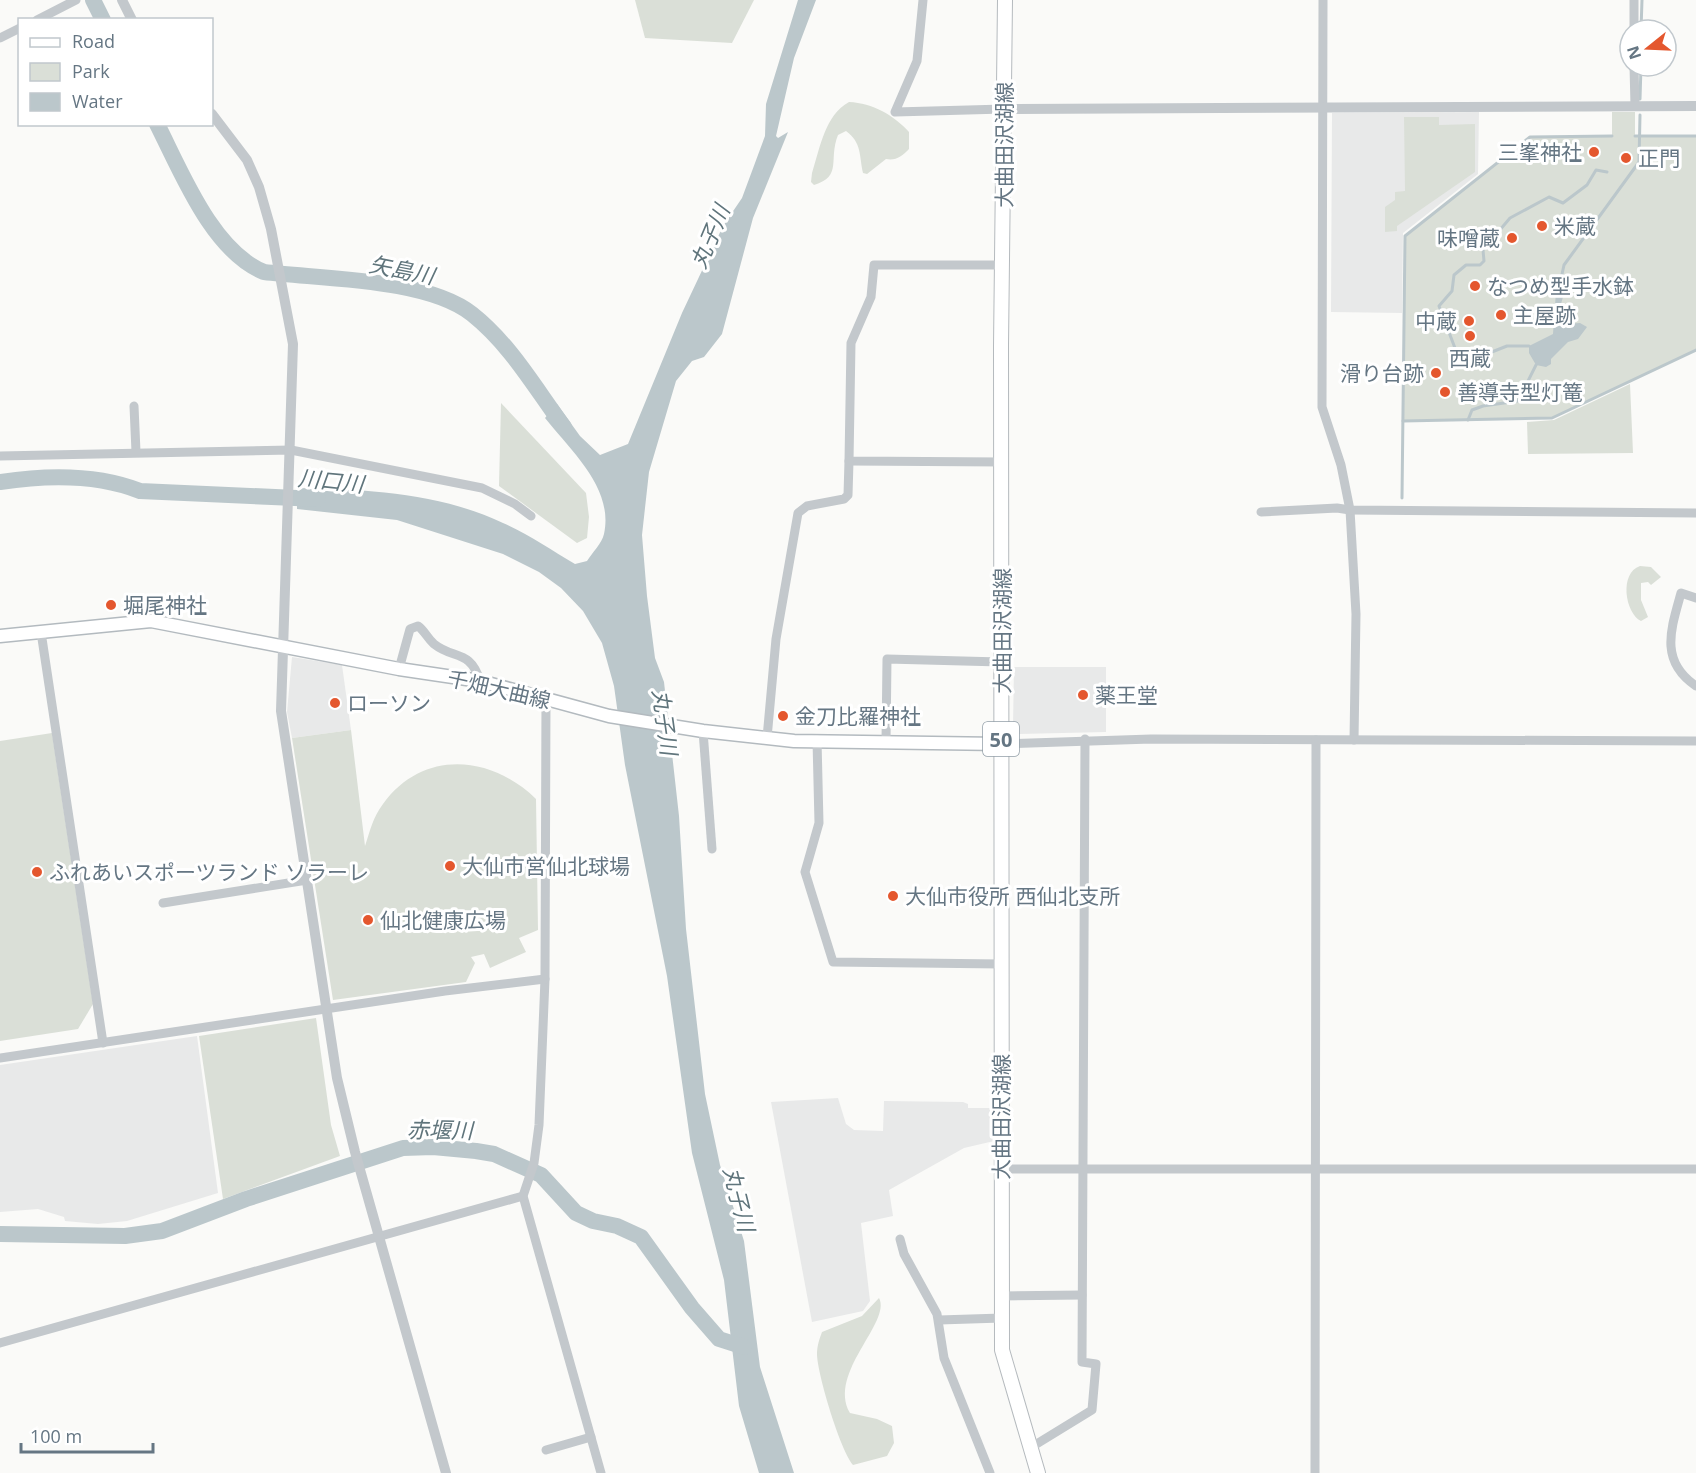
<svg xmlns="http://www.w3.org/2000/svg" width="1696" height="1473" font-family="'Open Sans','Noto Sans JP',sans-serif">
<style>
.built{fill:#e8e9e9}
.green{fill:#dadfd7}
.water{fill:#bbc7cb}
.lines{fill:none;stroke-linecap:round;stroke-linejoin:round}
.stream{stroke:#bbc7cb;stroke-width:3}
.river{stroke:#bbc7cb;stroke-width:16}
.secondary-casing{stroke:#b3babf;stroke-width:15}
.primary-casing{stroke:#b5babe;stroke-width:16}
.minor{stroke:#c3c8cc;stroke-width:9}
.tertiary{stroke:#c3c8cc;stroke-width:10}
.secondary{stroke:#fff;stroke-width:12}
.primary{stroke:#fff;stroke-width:14}
.poi-dot{fill:#e4572e;stroke:#fff;stroke-width:2}
.labels{text-anchor:middle;dominant-baseline:central;stroke-width:6;stroke-linejoin:round;paint-order:stroke}
.shield{fill:#fff;stroke:#939fa8;stroke-width:1.5}
.shield-label{font-size:20px;font-weight:bold;fill:#657683}
.street-label{font-size:21px;fill:#657683;stroke:#fff}
.poi-label{font-size:21px;fill:#657683;stroke:#fff;text-anchor:start}
.water-label{font-size:22px;font-style:italic;fill:#60757c;stroke:#fff}
</style>
<rect width="100%" height="100%" fill="#fafaf8"/>
<g class="built">
<path d="M1479,112L1478,174L1403,233L1402,313L1331,312L1332,113Z"/>
<path d="M292,657L342,665L351,730L292,738L287,712Z"/>
<path d="M1014,667H1106V732L1019,734L1013,726Z"/>
<path d="M197,1036L218,1193L127,1221L98,1224L65,1221L64,1217L38,1209L0,1212V1065Z"/>
<path d="M838,1098L846,1124L854,1130L883,1131L884,1101L963,1102L968,1104V1108H995L994,1141L964,1148L889,1190L893,1216L861,1223L870,1301L863,1311L812,1322L771,1102Z"/>
</g>
<g class="green">
<path d="M635,0H754L732,43L645,38Z"/>
<path d="M849,102C873,103 893,115 909,132V149C902,156 896,161 886,159L867,174L863,173C859,155 862,143 846,131L838,135C828,160 843,176 814,185L811,182L812,173C820,148 825,115 849,102Z"/>
<path d="M1612,112H1635V136H1696V350L1552,418L1403,421L1405,236L1530,137L1612,136Z"/>
<path d="M1404,117H1439V125L1475,124V172L1397,226V231L1385,232V207L1395,200V192L1405,191Z"/>
<path d="M1630,384L1633,453L1528,454L1527,422L1554,420Z"/>
<path d="M501,403L586,493L589,517L587,538L577,543L499,486Z"/>
<path d="M1640,566L1651,567L1661,577L1651,585L1648,582L1641,583V600L1648,617L1641,621C1625,613 1619,573 1640,566Z"/>
<path d="M351,730L365,846C370,831 373,817 383,804C423,749 491,755 536,799L538,930L519,938L526,952L490,968L484,954L471,957L475,963L466,982L333,1000L292,738Z"/>
<path d="M52,733L93,1004L78,1029L0,1041V741Z"/>
<path d="M316,1018L331,1125L340,1156L223,1199L199,1036Z"/>
<path d="M879,1298C892,1322 827,1373 850,1413L877,1419L892,1426L894,1443L887,1456L853,1465C840,1449 818,1376 817,1355C817,1346 819,1340 822,1332L862,1316Z"/>
</g>
<g class="water">
<path d="M798,0H816L794,58L776,136L778,138L788,132L753,218L722,334L704,357L692,361L676,381L649,472L642,535L647,596L655,658L664,682L679,816L686,929L705,1094L720,1165L744,1241L760,1367L794,1473H759L739,1406L724,1280L692,1153L667,976L625,765L614,686L602,643L583,611L561,588L539,572L503,554L397,520L297,509V488C366,489 440,493 503,523C528,534 551,550 575,564L587,561C592,553 602,543 604,534C614,488 571,451 545,418L557,404L580,436L600,455L628,444L682,313L723,226L742,198L765,136L766,104Z"/>
<path d="M1559,288L1563,297C1560,307 1557,316 1565,324L1580,323L1587,327L1578,339L1568,342L1551,359V364L1546,367L1536,365L1529,353V346L1553,334L1556,291Z"/>
</g>
<g class="lines">
<g class="stream">
<path d="M1641,30L1642,0"/>
<path d="M1640,99L1641,66"/>
<path d="M1635,136H1696"/>
<path d="M1559,288L1564,265L1639,162L1640,115"/>
<path d="M1529,346H1507L1469,361L1458,356L1439,306L1452,291L1454,275L1466,265H1480L1484,261L1483,250L1510,218L1549,197L1563,203L1587,185L1596,170L1607,172"/>
<path d="M1468,420L1472,410L1483,406L1518,401L1536,365"/>
<path d="M1403,421L1552,418L1696,350"/>
<path d="M1402,498L1405,236L1530,137L1612,136"/>
</g>
<g class="river">
<path d="M93,0L103,20"/>
<path d="M157,124C181,171 212,251 264,272C321,279 427,278 472,314C511,345 535,388 564,427"/>
<path d="M0,482C46,475 97,474 140,491L318,499"/>
<path d="M0,1234L125,1236L162,1231L246,1199L403,1148L433,1147L476,1151L494,1154L541,1175L576,1213L593,1221L617,1226L641,1237L692,1308L719,1339L744,1347"/>
</g>
<defs>
<path id="secondary" d="M0,636L151,621L399,669L480,681L609,716L703,731L794,741L1001,744"/>
<path id="primary" d="M1005,0L1001,346L1002,1350L1038,1473"/>
</defs>
<use href="#secondary" class="secondary-casing"/>
<use href="#primary" class="primary-casing"/>
<g class="minor">
<path d="M923,0L917,61L895,112L1004,109"/>
<path d="M1323,0L1322,407L1341,465L1350,510L1356,614L1354,740"/>
<path d="M37,20L76,0"/>
<path d="M1634,30V0"/>
<path d="M0,38L20,28"/>
<path d="M1634,66L1635,106"/>
<path d="M134,406L136,452"/>
<path d="M0,456L291,450L482,488L515,504L531,516"/>
<path d="M1002,462L849,461L851,343L871,297L874,265H1003"/>
<path d="M1261,512L1337,508L1350,510L1696,513"/>
<path d="M1696,598L1681,593C1671,629 1659,661 1696,686"/>
<path d="M41,632L103,1043"/>
<path d="M399,669L410,629L418,626C425,631 427,638 434,644C454,660 470,649 480,681"/>
<path d="M546,698L545,979L539,1125L534,1163L523,1196L601,1473"/>
<path d="M703,731L712,849"/>
<path d="M767,738L776,639L798,513L807,506L844,499L848,495L849,461"/>
<path d="M817,740L819,823L805,872L833,962L1001,964"/>
<path d="M886,741L887,659L1001,662"/>
<path d="M1001,744L1151,739L1696,741"/>
<path d="M163,903L307,880"/>
<path d="M0,1058L445,991L545,979"/>
<path d="M1001,1169H1696"/>
<path d="M900,1239L904,1254L937,1314L944,1358L990,1473"/>
<path d="M1002,1296L1082,1295"/>
<path d="M939,1320L1002,1318"/>
<path d="M0,1343L523,1196"/>
<path d="M1030,1448L1092,1410L1096,1364L1082,1362L1085,739"/>
<path d="M546,1450L591,1437"/>
<path d="M1315,1473L1316,740"/>
</g>
<g class="tertiary">
<path d="M122,0L132,20"/>
<path d="M1004,109L1696,106"/>
<path d="M212,114L247,160L259,187L271,229L293,344L281,711L337,1078L355,1152L446,1473"/>
</g>
<use href="#secondary" class="secondary"/>
<use href="#primary" class="primary"/>
</g>
<g class="poi-dot">
<circle cx="1594" cy="152" r="6"/>
<circle cx="1626" cy="158" r="6"/>
<circle cx="1542" cy="226" r="6"/>
<circle cx="1512" cy="238" r="6"/>
<circle cx="1475" cy="286" r="6"/>
<circle cx="1501" cy="315" r="6"/>
<circle cx="1469" cy="321" r="6"/>
<circle cx="1470" cy="336" r="6"/>
<circle cx="1436" cy="373" r="6"/>
<circle cx="1445" cy="392" r="6"/>
<circle cx="111" cy="605" r="6"/>
<circle cx="1083" cy="695" r="6"/>
<circle cx="335" cy="703" r="6"/>
<circle cx="783" cy="716" r="6"/>
<circle cx="450" cy="866" r="6"/>
<circle cx="37" cy="872" r="6"/>
<circle cx="893" cy="896" r="6"/>
<circle cx="368" cy="920" r="6"/>
</g>
<g class="labels">
<rect class="shield" x="983" y="722" width="36" height="34" rx="4.5"/>
<g class="shield-label">
<text x="1001" y="739">50</text>
</g>
<g class="street-label">
<text transform="translate(1004 145) rotate(-90)">大曲田沢湖線</text>
<text transform="translate(1002 631) rotate(-90)">大曲田沢湖線</text>
<text transform="translate(499 689) rotate(13)">千畑大曲線</text>
<text transform="translate(1001 1117) rotate(-90)">大曲田沢湖線</text>
</g>
<g class="poi-label">
<text x="1582" y="152" text-anchor="end">三峯神社</text>
<text x="1638" y="158">正門</text>
<text x="1554" y="226">米蔵</text>
<text x="1500" y="238" text-anchor="end">味噌蔵</text>
<text x="1487" y="286">なつめ型手水鉢</text>
<text x="1513" y="315">主屋跡</text>
<text x="1457" y="321" text-anchor="end">中蔵</text>
<text x="1470" y="358" text-anchor="middle">西蔵</text>
<text x="1424" y="373" text-anchor="end">滑り台跡</text>
<text x="1457" y="392">善導寺型灯篭</text>
<text x="123" y="605">堀尾神社</text>
<text x="1095" y="695">薬王堂</text>
<text x="347" y="703">ローソン</text>
<text x="795" y="716">金刀比羅神社</text>
<text x="462" y="866">大仙市営仙北球場</text>
<text x="49" y="872">ふれあいスポーツランド ソラーレ</text>
<text x="905" y="896">大仙市役所 西仙北支所</text>
<text x="380" y="920">仙北健康広場</text>
</g>
<g class="water-label">
<text transform="translate(709 236) rotate(-67)">丸子川</text>
<text transform="translate(402 269) rotate(11)">矢島川</text>
<text transform="translate(331 480) rotate(6)">川口川</text>
<text transform="translate(666 722) rotate(82)">丸子川</text>
<text transform="translate(440 1129) rotate(1)">赤堰川</text>
<text transform="translate(740 1199) rotate(76)">丸子川</text>
</g>
</g>
<rect x="18" y="18" width="195" height="108" fill="#ffffff" stroke="#c1c8cd" stroke-width="1.5"/>
<rect x="30" y="38" width="30" height="9" fill="#ffffff" stroke="#c1c8cd" stroke-width="1.5"/>
<text x="72" y="48" font-size="18" fill="#657683">Road</text>
<rect x="30" y="63" width="30" height="18" fill="#dadfd7" stroke="#c1c8cd" stroke-width="1.5"/>
<text x="72" y="78" font-size="18" fill="#657683">Park</text>
<rect x="30" y="93" width="30" height="18" fill="#bbc7cb" stroke="#c1c8cd" stroke-width="1.5"/>
<text x="72" y="108" font-size="18" fill="#657683">Water</text>
<g transform="translate(1648 48) rotate(252)"><circle r="28" fill="#ffffff" stroke="#c1c8cd" stroke-width="1.5"/>
<path d="M0-4.5L10 22L0 15L-10 22Z" fill="#e4572e"/>
<text y="-9" font-size="16" font-weight="bold" text-anchor="middle" fill="#657683">N</text>
</g>
<path d="M21 1443v9h132v-9" fill="none" stroke="#657683" stroke-width="3"/>
<text x="30" y="1443" font-size="18" fill="#657683" stroke="#ffffff" stroke-width="4.5" paint-order="stroke">100 m</text>
</svg>
